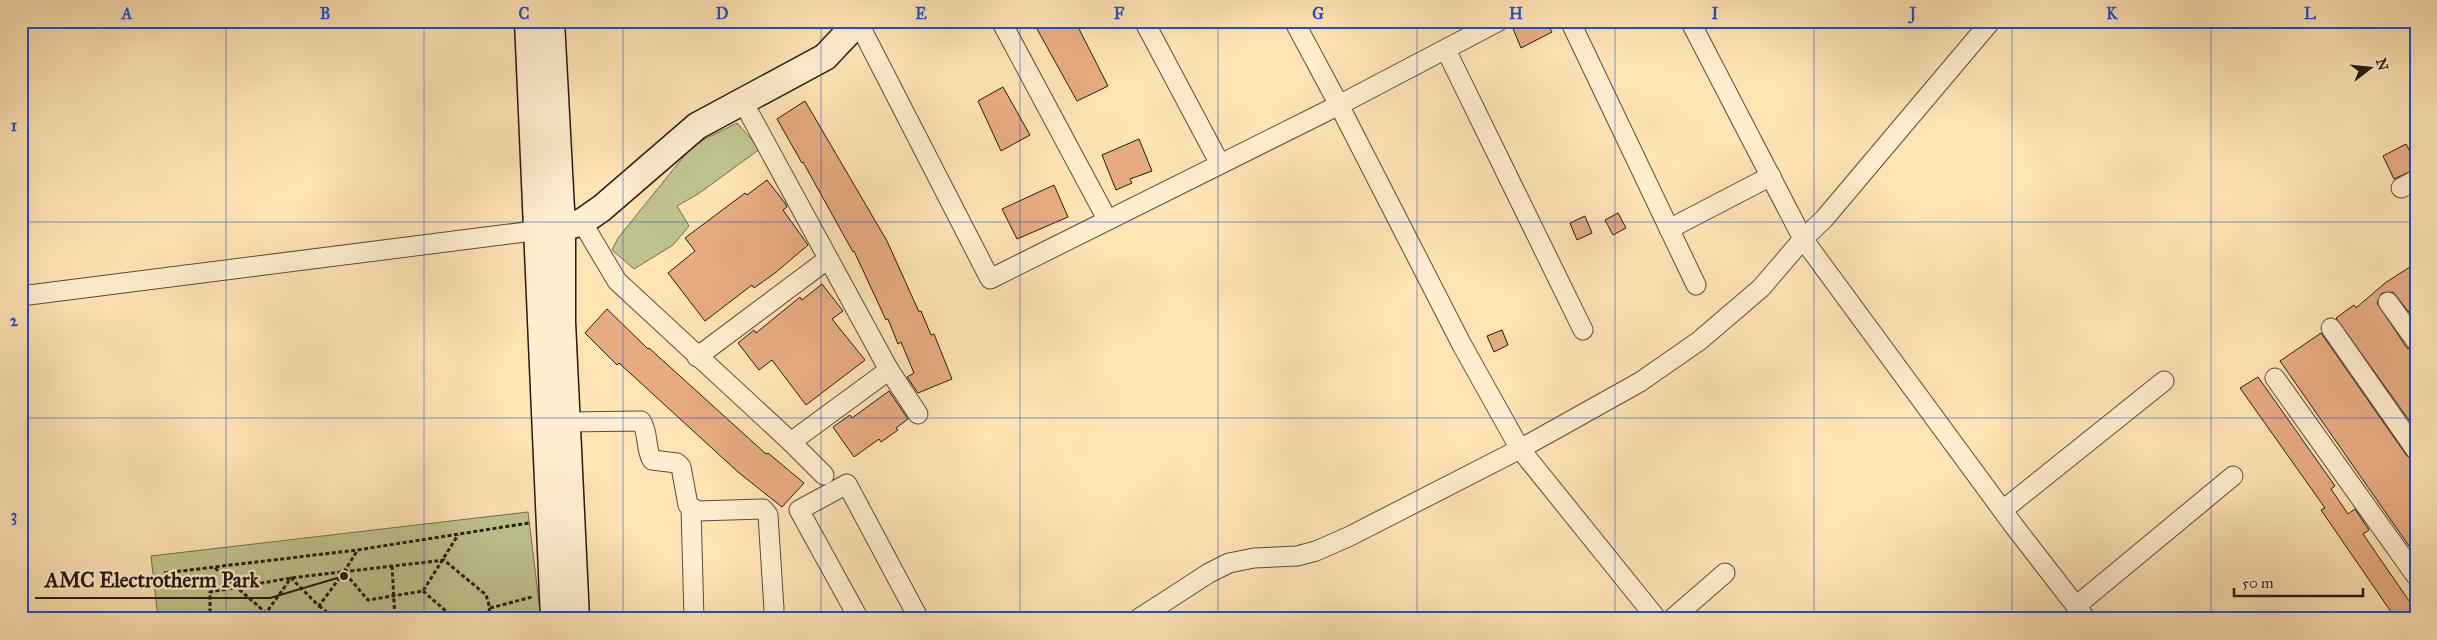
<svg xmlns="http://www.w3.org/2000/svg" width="2437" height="640" font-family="'IM FELL Great Primer',serif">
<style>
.green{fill:#bfc48d;stroke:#726f4f}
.building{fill:#e7ab80;stroke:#261a11}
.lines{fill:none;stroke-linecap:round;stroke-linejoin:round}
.street-casing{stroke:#5c4c3a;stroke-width:21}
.secondary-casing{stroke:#261a11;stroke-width:29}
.path{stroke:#261a11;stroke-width:3;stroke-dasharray:4 2.5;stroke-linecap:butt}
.street{stroke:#feedce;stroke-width:19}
.secondary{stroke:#feedce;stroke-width:26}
.grid{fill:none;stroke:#1d4ed8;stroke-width:1;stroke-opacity:0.55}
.leader{fill:none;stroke:#261a11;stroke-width:2}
.callout-dot{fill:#261a11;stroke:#feedce;stroke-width:2}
.callout-label{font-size:21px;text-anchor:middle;font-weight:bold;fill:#261a11;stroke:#feedce;stroke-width:4.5;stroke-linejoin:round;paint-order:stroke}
.neatline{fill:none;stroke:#1d4ed8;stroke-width:2}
.grid-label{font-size:16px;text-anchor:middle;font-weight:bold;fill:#1d4ed8}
</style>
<rect width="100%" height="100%" fill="#fee3b3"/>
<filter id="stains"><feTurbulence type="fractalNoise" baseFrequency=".004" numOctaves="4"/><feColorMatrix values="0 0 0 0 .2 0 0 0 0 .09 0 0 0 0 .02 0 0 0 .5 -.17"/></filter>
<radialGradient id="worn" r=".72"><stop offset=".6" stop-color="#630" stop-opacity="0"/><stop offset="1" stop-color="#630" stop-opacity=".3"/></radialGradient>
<g class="green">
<path d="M737,123L760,149L698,194L677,206L689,226L673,245L634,269L612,250L618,238L693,145Z"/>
<path d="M528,512L541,619H158L151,556Z"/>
</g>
<g class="building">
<path d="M1052,21H1075L1108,86L1077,101L1037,29Z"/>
<path d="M1510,21H1546L1552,32L1521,48Z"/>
<path d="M1003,87L1030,135L1001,151L978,101Z"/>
<path d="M805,101L887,241L919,312L921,311L931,335L934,334L952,379L918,393L907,377L914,373L901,342L898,344L888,319L886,320L854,251L853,252L803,162L802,163L777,119Z"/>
<path d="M1139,139L1152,171L1130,179L1132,183L1116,190L1102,155Z"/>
<path d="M2406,144L2416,163V169L2394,179L2383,156Z"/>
<path d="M767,180L785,203L787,207L783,210L808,245L775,273L754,288L752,285L705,321L668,273L695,251L685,238L745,193L747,195Z"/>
<path d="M1054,185L1068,217L1017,239L1002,209Z"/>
<path d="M1618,213L1626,228L1613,235L1605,220Z"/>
<path d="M1585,216L1592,233L1577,240L1570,223Z"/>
<path d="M2416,263V321L2393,292L2382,293L2377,303L2407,348L2416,352V430L2336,318L2354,305L2356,308L2385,283Z"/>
<path d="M822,284L843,311L832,319L865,360L806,405L772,360L759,370L738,343L754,330L756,333L800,297L802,300Z"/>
<path d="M607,309L648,349L649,348L766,454L768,453L804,483L782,507L738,472L619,363L617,365L585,333Z"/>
<path d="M1502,330L1508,345L1494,352L1487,336Z"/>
<path d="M2321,333L2407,456L2416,461V556L2280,361Z"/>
<path d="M2258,377L2335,486L2331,489L2348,514L2355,509L2369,530L2363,534L2414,608L2399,619H2396L2321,510L2325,508L2240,388Z"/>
<path d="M889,391L908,419L896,428L898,430L881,442L879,439L854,457L833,427L850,415L852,418Z"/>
</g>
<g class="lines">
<defs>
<g id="street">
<path d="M1001,21L1107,219"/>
<path d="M1144,21L1220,164"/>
<path d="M1499,21L1339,105L1462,345L1520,449L1657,619"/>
<path d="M1570,21L1696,285"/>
<path d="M1690,21L1803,239L2014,526L2086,619"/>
<path d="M858,22L990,279L1339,105L1294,21"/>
<path d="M1446,50L1583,330"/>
<path d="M2401,188L2416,180"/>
<path d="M582,222L617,281L791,442L889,370L742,100"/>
<path d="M1669,229L1771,176"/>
<path d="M21,296L549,229"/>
<path d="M2388,302L2416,341"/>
<path d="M2331,328L2416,450"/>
<path d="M697,357L828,259"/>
<path d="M889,370L918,414"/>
<path d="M2275,378L2416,576"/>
<path d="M567,422L641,421C649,433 645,448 652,460L677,463L681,467L688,505L697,511L763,509L768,515L774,609L772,619"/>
<path d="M791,442L824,475"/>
<path d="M691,508L694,619"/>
<path d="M2003,510L2164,381"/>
<path d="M2076,606L2233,476"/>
<path d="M859,619L799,510L847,484L919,619"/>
<path d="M1138,619L1209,573L1229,563L1254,558L1297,556L1316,551L1350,536L1520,449L1640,382L1699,341L1761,288L1803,239L1824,219L1991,21"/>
<path d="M1672,619L1725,573"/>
</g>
<g id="secondary">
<path d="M528,21L554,619"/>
<path d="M551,21L562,228V322L576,619"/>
<path d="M562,228L582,222L602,208L697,126L825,57L859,21"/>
</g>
</defs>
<use href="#street" class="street-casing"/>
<use href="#secondary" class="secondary-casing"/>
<g class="path">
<path d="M392,566L395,619"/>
<path d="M215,568L266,613L291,578L319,606L344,572L368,600L423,591L458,535"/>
<path d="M344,572L357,551"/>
<path d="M164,573L357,550L529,523"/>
<path d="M423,591L455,619"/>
<path d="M319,606L336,619"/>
<path d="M490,608L532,597"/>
<path d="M266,613L267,619"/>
<path d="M210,619V592L291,578L444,560L486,595L490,608L486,619"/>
</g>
<use href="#street" class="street"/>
<use href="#secondary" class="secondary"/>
</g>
<path class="grid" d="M226,21V619M424,21V619M623,21V619M821,21V619M1020,21V619M1218,21V619M1417,21V619M1615,21V619M1814,21V619M2012,21V619M2211,21V619M21,222H2416M21,418H2416"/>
<path class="leader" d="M344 576L270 598H35"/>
<circle class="callout-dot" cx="344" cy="576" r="5"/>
<g class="callout-label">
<text x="152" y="587">AMC Electrotherm Park</text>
</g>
<rect width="2437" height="640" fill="none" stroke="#fee3b3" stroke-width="55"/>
<g transform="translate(2370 68) rotate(74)" stroke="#feedce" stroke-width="4" paint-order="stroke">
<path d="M0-4L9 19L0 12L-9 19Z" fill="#261a11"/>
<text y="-8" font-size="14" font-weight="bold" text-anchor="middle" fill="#261a11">N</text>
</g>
<path d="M2234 588v8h129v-8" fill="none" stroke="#261a11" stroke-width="2.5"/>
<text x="2242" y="588" font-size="15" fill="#261a11" stroke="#feedce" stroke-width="4" paint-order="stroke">50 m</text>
<rect x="28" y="28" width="2382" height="584" class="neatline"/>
<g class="grid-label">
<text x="127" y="19">A</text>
<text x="325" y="19">B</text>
<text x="524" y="19">C</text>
<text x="722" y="19">D</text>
<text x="921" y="19">E</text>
<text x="1119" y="19">F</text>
<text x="1318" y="19">G</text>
<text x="1516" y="19">H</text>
<text x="1715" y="19">I</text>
<text x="1913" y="19">J</text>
<text x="2112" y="19">K</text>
<text x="2310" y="19">L</text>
<text x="14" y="131">1</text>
<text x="14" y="326">2</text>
<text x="14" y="521">3</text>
</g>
<rect width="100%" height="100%" filter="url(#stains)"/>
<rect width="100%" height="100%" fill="url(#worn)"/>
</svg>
